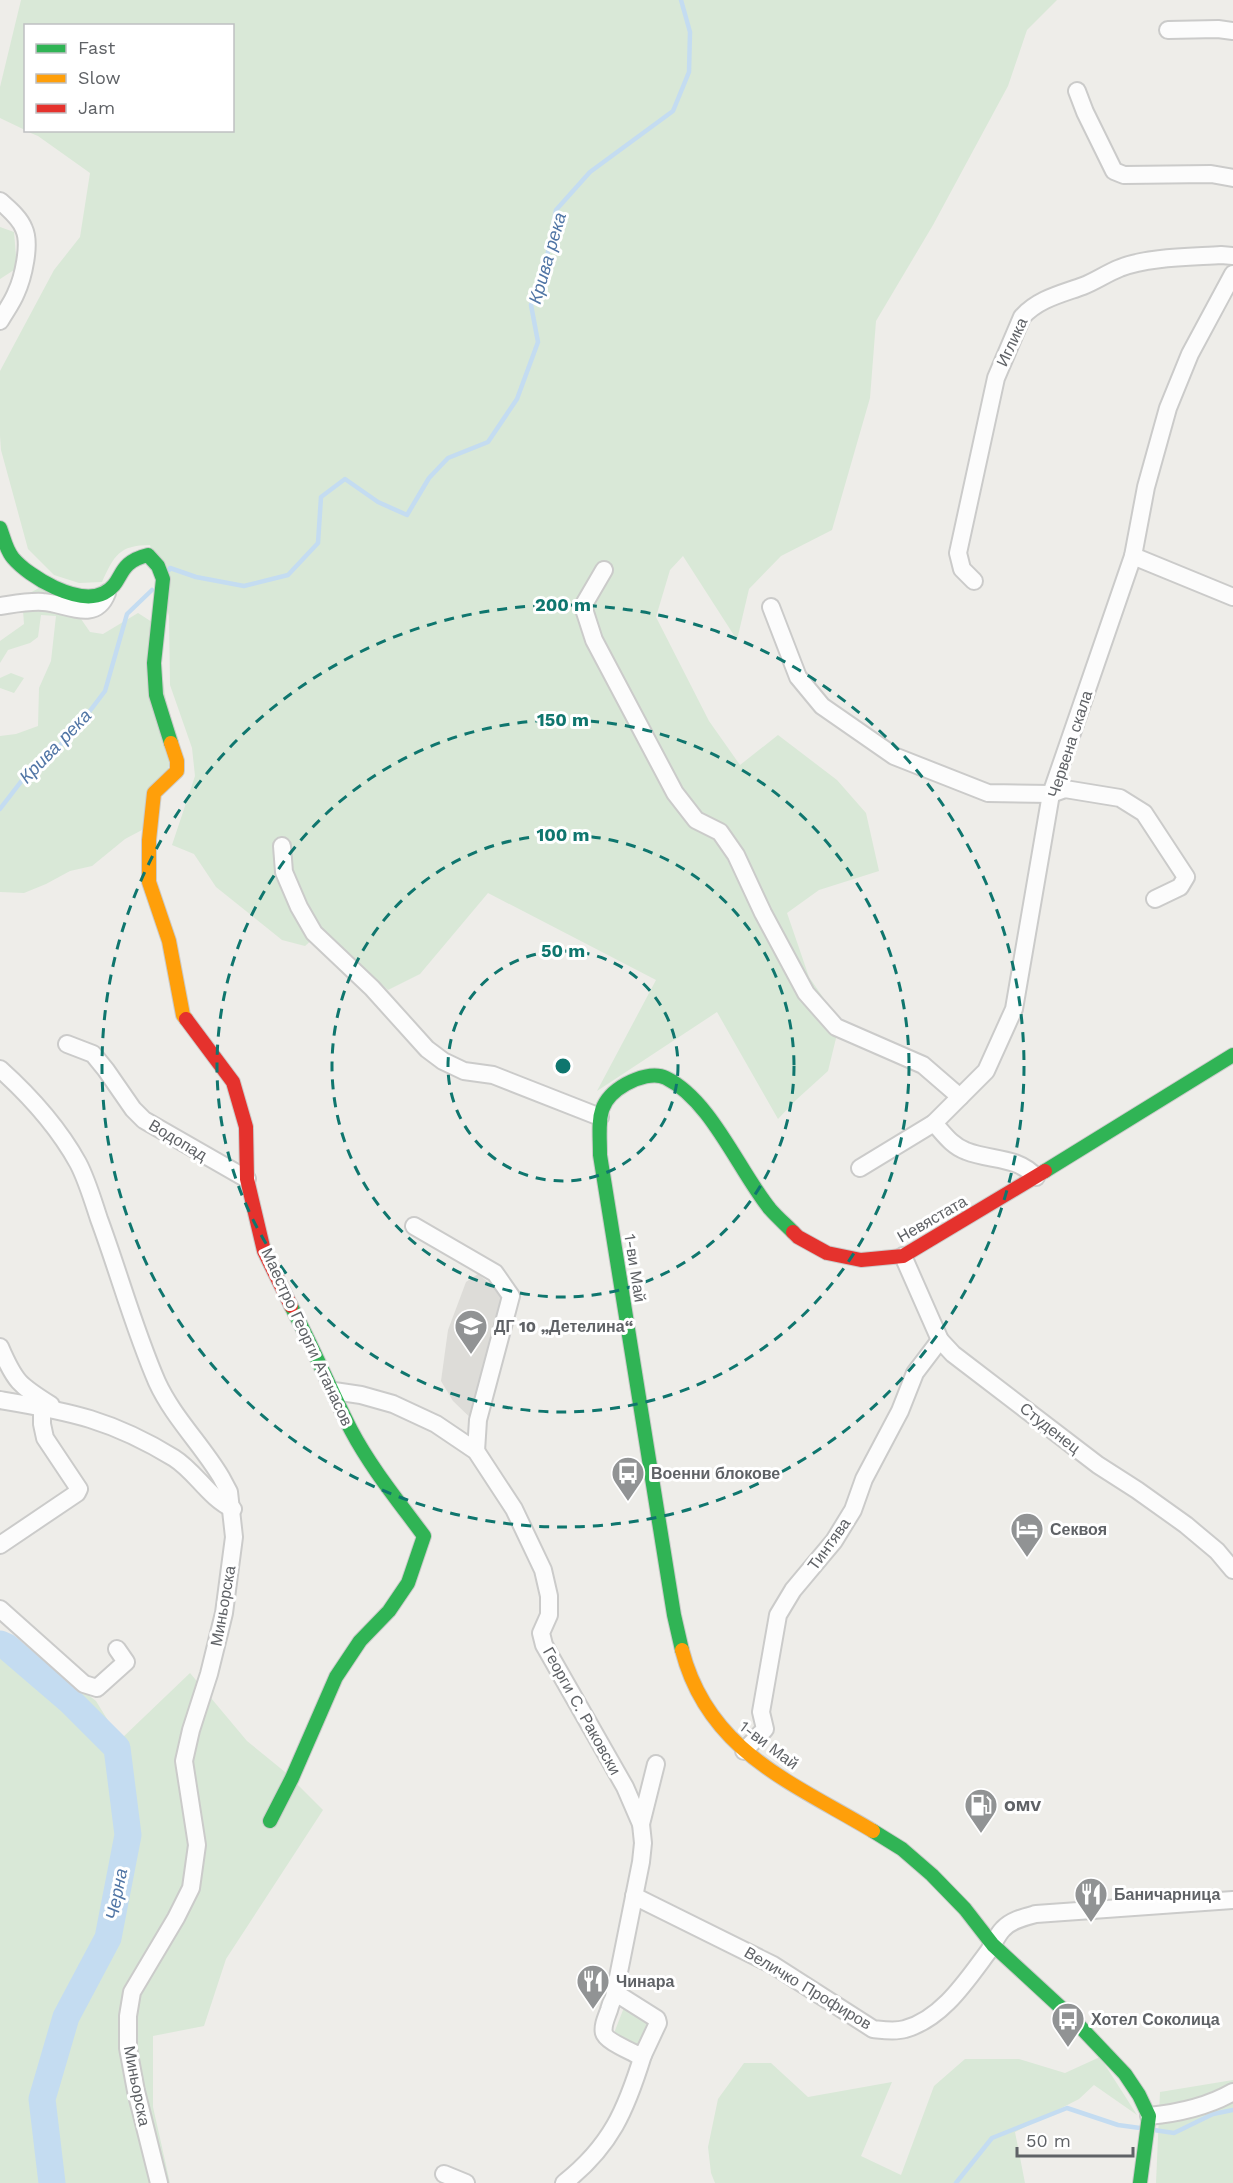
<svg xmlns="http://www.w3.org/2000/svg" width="1233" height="2183" font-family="'Work Sans',sans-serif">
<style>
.education{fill:#dddcd8}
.green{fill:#d9e8d7}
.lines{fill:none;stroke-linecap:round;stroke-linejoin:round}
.stream{stroke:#c4dcf1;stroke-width:4.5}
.river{stroke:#c4dcf1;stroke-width:27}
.street-casing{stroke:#cbcbca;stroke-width:20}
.fast-casing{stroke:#cbcbca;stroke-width:16}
.slow-casing{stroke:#cbcbca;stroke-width:16}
.jam-casing{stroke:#cbcbca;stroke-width:16}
.street{stroke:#fcfcfc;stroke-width:16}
.fast{stroke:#30b455;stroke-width:14}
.slow{stroke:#ff9f0a;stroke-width:14}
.jam{stroke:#e5322d;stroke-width:14}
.ring{fill:none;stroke:#0f766e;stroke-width:3;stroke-dasharray:10 8}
.labels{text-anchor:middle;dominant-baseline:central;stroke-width:6;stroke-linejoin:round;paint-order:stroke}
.street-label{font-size:16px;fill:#5f6266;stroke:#fff}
.poi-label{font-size:16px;font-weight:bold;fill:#5f6266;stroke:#fff;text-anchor:start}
.water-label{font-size:18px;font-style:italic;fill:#5075a5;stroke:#fff}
.centre{fill:#0f766e;stroke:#fff;stroke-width:3}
.ring-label{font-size:18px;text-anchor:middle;font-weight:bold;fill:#0f766e;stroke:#fff;stroke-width:6;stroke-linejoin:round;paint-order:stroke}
</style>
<rect width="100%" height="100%" fill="#eeede9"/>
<path class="education" d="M478,1274L510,1300L479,1426L453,1401L441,1381L448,1330L466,1282Z"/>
<g class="green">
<path d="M21,0H1057L1027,30L1008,86L933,225L876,321L870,398L832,530L781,556L749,589L737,640L683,556L670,570L656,617L709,721L740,765L778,735L837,780L866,813L879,871L819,890L787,913L809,977L840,1022L828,1071L796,1100L778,1119L717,1012L597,1091L656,980L488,893L420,974L388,990L322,931L305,946L282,940L216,887L194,854L172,845L195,776L192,748L170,685L169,616L150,545C119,545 114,556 102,582L79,583L54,575L28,549L1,450L0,436V371L54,270L80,237L90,173L38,136L26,131L232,130V26H26L25,130L0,118V87Z"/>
<path d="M0,227L14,232L17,268L0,279Z"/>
<path d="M41,587L81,619L90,632L103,634L138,613L155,624L173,750L161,797L142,830L125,839L92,866L70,871L46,884L24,893L0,892V736L16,734L38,726L39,688L51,661L56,616L41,615L38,637L30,643L8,650L0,663V641L24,624L22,597Z"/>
<path d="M11,673L24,678L14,693L0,688V678Z"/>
<path d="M0,1632L44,1660L96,1701L120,1740L190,1673L247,1741L285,1772L323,1810L226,1959L204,2026L153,2036V2107L170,2183H0Z"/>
<path d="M625,2005L653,2025L641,2051L614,2033Z"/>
<path d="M1100,2057L1137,2115L1094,2085L1079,2099L1015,2132L1025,2183H715L711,2173L708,2147L718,2099L744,2063H771L808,2097L892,2082L861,2156L901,2175L934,2086L965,2059H1019L1065,2073Z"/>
<path d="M1233,2080V2183H1156L1160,2092Z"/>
</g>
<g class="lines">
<g class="stream">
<path d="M169,570L170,568L196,577L244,586L288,575L318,543L321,497L345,479L378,502L407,515L429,478L448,458L488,442L517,399L538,342L531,305L543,278L556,210L590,172L673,111L689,72L690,32L681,0"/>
<path d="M0,809L37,761L58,747L80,724L105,691L127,614L152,590"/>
<path d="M1154,2130L1174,2133L1213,2114L1233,2110"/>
<path d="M956,2183L992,2138L1067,2108L1118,2125L1140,2128"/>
</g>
<path class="river" d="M0,1644L7,1647L70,1701L117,1748L128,1835L108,1938L66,2017L42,2099L52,2183"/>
<defs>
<g id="street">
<path d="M1168,30L1218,29L1233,31"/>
<path d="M1077,91L1085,112L1114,171L1124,175L1211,174L1233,178"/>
<path d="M0,201C9,209 20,218 24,229C31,244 23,278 16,293C12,303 5,312 0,321"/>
<path d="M1133,556L1233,597"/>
<path d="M604,570L583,606L594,640L675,793L696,820L720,832L736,855L763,913L806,993L836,1027L923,1065L960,1097"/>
<path d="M974,581L962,569L958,553L996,378L1022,317C1038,299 1061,294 1083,286C1096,281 1107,273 1120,268C1146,257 1192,257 1221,255L1233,256"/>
<path d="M0,606C14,604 29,601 43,602C66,603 95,624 107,593"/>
<path d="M771,607L798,677L822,706L894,756L988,793L1051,794L1065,789L1120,798L1144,813L1186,877L1180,887L1155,899"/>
<path d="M282,846L284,872L299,907L314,933L372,988L427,1049L443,1061L464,1071L493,1075L600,1117"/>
<path d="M67,1044L93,1054L106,1070L133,1109L144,1120L247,1179"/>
<path d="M0,1069C30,1096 58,1127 78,1163C87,1180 93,1201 99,1219C119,1273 134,1329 157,1382C173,1417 202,1445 221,1477L229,1492L234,1537L224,1613L209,1674L191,1730L184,1761L197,1845L191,1888L176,1918L132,1992L128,2016V2048L136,2091L159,2183"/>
<path d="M934,1123C944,1134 952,1146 966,1151C991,1161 1017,1156 1036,1177"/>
<path d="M860,1168L934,1123L986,1071L1014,1009L1051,794L1133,556L1146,487L1168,408L1190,354L1233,274"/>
<path d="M414,1226L495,1273L511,1296L478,1420L476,1451"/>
<path d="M903,1256L940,1340L953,1354L1098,1465L1137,1490L1186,1525L1217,1551L1233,1570"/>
<path d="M0,1347C15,1382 19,1385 51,1405"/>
<path d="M334,1391L361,1395L393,1404L436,1424L476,1451L514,1509L543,1570L549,1596V1615L541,1633L544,1645L625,1787L641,1824L643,1843L641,1862L614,1997"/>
<path d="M0,1400C30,1405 61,1410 90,1419C119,1428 148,1442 174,1458C196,1472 209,1498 233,1509"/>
<path d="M0,1545L77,1493L79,1489L45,1438L42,1424V1408"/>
<path d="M0,1609L84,1684L97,1688L126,1662L117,1649"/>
<path d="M744,1751L765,1729L761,1712L778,1615L793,1590L834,1541L853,1510L864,1479L900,1411L915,1373L940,1340"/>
<path d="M641,1824L656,1764"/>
<path d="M634,1896L773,1965L873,2029C883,2030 895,2032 905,2029C942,2019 967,1980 988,1952C993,1945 997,1935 1003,1929C1011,1920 1025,1917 1036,1914L1233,1900"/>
<path d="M619,1995L657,2019L658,2023L643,2055L639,2056C631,2051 606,2041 604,2033C602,2026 607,2016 609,2010C611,2003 612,1998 619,1995Z"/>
<path d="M1149,2116C1179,2113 1207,2107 1233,2092"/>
<path d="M444,2174L466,2183"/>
<path d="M564,2183C611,2146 626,2110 643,2055"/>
</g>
<g id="fast">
<path d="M0,528C4,538 6,550 13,558C29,577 78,606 104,593C125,582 115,563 148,555L158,566L163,579L154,663L156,695L171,743"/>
<path d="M1045,1171L1233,1055"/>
<path d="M682,1650L674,1615L600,1155C600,1122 594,1102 626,1084C637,1078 654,1072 666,1078C711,1100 739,1171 770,1209C777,1217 785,1224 793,1232"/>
<path d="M270,1821L292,1778L336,1677L360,1641L389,1611L408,1583L424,1536C399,1502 371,1468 351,1430C330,1389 313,1347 291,1306"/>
<path d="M873,1831L902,1849L932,1875L965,1909L993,1945L1070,2016L1125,2074L1139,2095L1149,2116L1140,2183"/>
</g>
<g id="slow">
<path d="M171,743L177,761V771L154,793L149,840V882L169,941L183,1015L186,1019"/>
<path d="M682,1650C708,1751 791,1782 873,1831"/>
</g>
<g id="jam">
<path d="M186,1019L233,1082L246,1127L247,1179L264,1251L291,1306"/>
<path d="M793,1232L798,1237L827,1253L861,1260L903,1256L1045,1171"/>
</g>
</defs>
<use href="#street" class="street-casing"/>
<use href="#fast" class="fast-casing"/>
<use href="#slow" class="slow-casing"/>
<use href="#jam" class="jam-casing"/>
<use href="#street" class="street"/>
<use href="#fast" class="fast"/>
<use href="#slow" class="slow"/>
<use href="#jam" class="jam"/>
</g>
<g class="ring">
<circle cx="563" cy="1066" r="115"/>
<circle cx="563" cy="1066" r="231"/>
<circle cx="563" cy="1066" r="346"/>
<circle cx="563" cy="1066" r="461"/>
</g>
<defs>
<symbol id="school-pin" viewBox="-11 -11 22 30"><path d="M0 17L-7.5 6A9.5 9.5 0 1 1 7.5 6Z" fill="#919394" stroke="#fff"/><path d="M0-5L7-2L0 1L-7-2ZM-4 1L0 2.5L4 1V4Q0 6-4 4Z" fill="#fff"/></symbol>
<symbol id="bus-pin" viewBox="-11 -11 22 30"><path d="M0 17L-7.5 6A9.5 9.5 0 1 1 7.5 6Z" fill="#919394" stroke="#fff"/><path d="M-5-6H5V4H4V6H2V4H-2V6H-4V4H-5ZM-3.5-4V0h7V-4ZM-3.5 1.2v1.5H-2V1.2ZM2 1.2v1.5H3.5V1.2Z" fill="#fff"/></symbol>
<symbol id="hotel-pin" viewBox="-11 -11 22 30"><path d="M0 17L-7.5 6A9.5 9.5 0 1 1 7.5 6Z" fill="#919394" stroke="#fff"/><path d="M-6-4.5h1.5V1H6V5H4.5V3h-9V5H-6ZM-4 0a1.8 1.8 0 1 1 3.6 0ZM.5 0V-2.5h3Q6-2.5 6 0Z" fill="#fff"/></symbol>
<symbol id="fuel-pin" viewBox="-11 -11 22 30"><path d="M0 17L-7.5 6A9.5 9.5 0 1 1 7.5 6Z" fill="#919394" stroke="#fff"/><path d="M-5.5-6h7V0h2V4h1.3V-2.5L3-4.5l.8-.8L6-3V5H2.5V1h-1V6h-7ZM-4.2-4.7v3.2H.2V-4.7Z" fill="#fff"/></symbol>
<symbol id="restaurant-pin" viewBox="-11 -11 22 30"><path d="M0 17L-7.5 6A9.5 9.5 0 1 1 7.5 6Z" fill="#919394" stroke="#fff"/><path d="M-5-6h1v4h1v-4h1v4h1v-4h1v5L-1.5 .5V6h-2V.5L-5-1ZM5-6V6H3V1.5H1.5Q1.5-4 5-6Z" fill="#fff"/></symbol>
</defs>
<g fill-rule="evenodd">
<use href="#school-pin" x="452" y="1307" width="38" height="52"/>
<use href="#bus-pin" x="609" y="1454" width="38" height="52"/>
<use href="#hotel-pin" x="1008" y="1510" width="38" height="52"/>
<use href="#fuel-pin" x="962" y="1786" width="38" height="52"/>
<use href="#restaurant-pin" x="1072" y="1875" width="38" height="52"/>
<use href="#restaurant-pin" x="574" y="1962" width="38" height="52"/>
<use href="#bus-pin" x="1049" y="2000" width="38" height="52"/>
</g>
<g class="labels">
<g class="street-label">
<text transform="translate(1012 342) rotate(-65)">Иглика</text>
<text transform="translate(1070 744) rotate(-72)">Червена скала</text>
<text transform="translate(178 1140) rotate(31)">Водопад</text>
<text transform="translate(932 1219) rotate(-30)">Невястата</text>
<text transform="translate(635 1268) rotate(81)">1-ви Май</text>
<text transform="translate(307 1337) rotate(65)">Маестро Георги Атанасов</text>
<text transform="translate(1050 1428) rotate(38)">Студенец</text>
<text transform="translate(829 1544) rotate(-54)">Тинтява</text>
<text transform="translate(223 1606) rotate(-80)">Миньорска</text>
<text transform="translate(582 1711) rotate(61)">Георги С. Раковски</text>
<text transform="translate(769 1745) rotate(37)">1-ви Май</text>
<text transform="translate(808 1988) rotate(31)">Величко Профиров</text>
<text transform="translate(137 2086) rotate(79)">Миньорска</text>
</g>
<g class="poi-label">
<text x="494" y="1326">ДГ 10 „Детелина“</text>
<text x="651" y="1473">Военни блокове</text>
<text x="1050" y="1529">Секвоя</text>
<text x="1004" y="1805">OMV</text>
<text x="1114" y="1894">Баничарница</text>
<text x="616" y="1981">Чинара</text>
<text x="1091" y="2019">Хотел Соколица</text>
</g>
<g class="water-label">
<text transform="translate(547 258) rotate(-74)">Крива река</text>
<text transform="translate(55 746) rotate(-46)">Крива река</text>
<text transform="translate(116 1894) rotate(-79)">Черна</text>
</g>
</g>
<circle cx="563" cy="1066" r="9" class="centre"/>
<g class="ring-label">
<text x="563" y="611">200 m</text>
<text x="563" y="726">150 m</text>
<text x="563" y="841">100 m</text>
<text x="563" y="957">50 m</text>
</g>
<rect x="24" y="24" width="210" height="108" fill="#ffffff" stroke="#bfc0c2" stroke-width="1.5"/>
<rect x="36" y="44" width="30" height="9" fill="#30b455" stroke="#bfc0c2" stroke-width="1.5"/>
<text x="78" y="54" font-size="18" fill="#5f6266">Fast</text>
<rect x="36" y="74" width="30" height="9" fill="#ff9f0a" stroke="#bfc0c2" stroke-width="1.5"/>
<text x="78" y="84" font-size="18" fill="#5f6266">Slow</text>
<rect x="36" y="104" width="30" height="9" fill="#e5322d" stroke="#bfc0c2" stroke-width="1.5"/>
<text x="78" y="114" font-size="18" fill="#5f6266">Jam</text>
<path d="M1017 2147v9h116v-9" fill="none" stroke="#5f6266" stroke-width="3"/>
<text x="1026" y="2147" font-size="18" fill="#5f6266" stroke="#ffffff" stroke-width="4.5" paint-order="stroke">50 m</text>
</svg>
